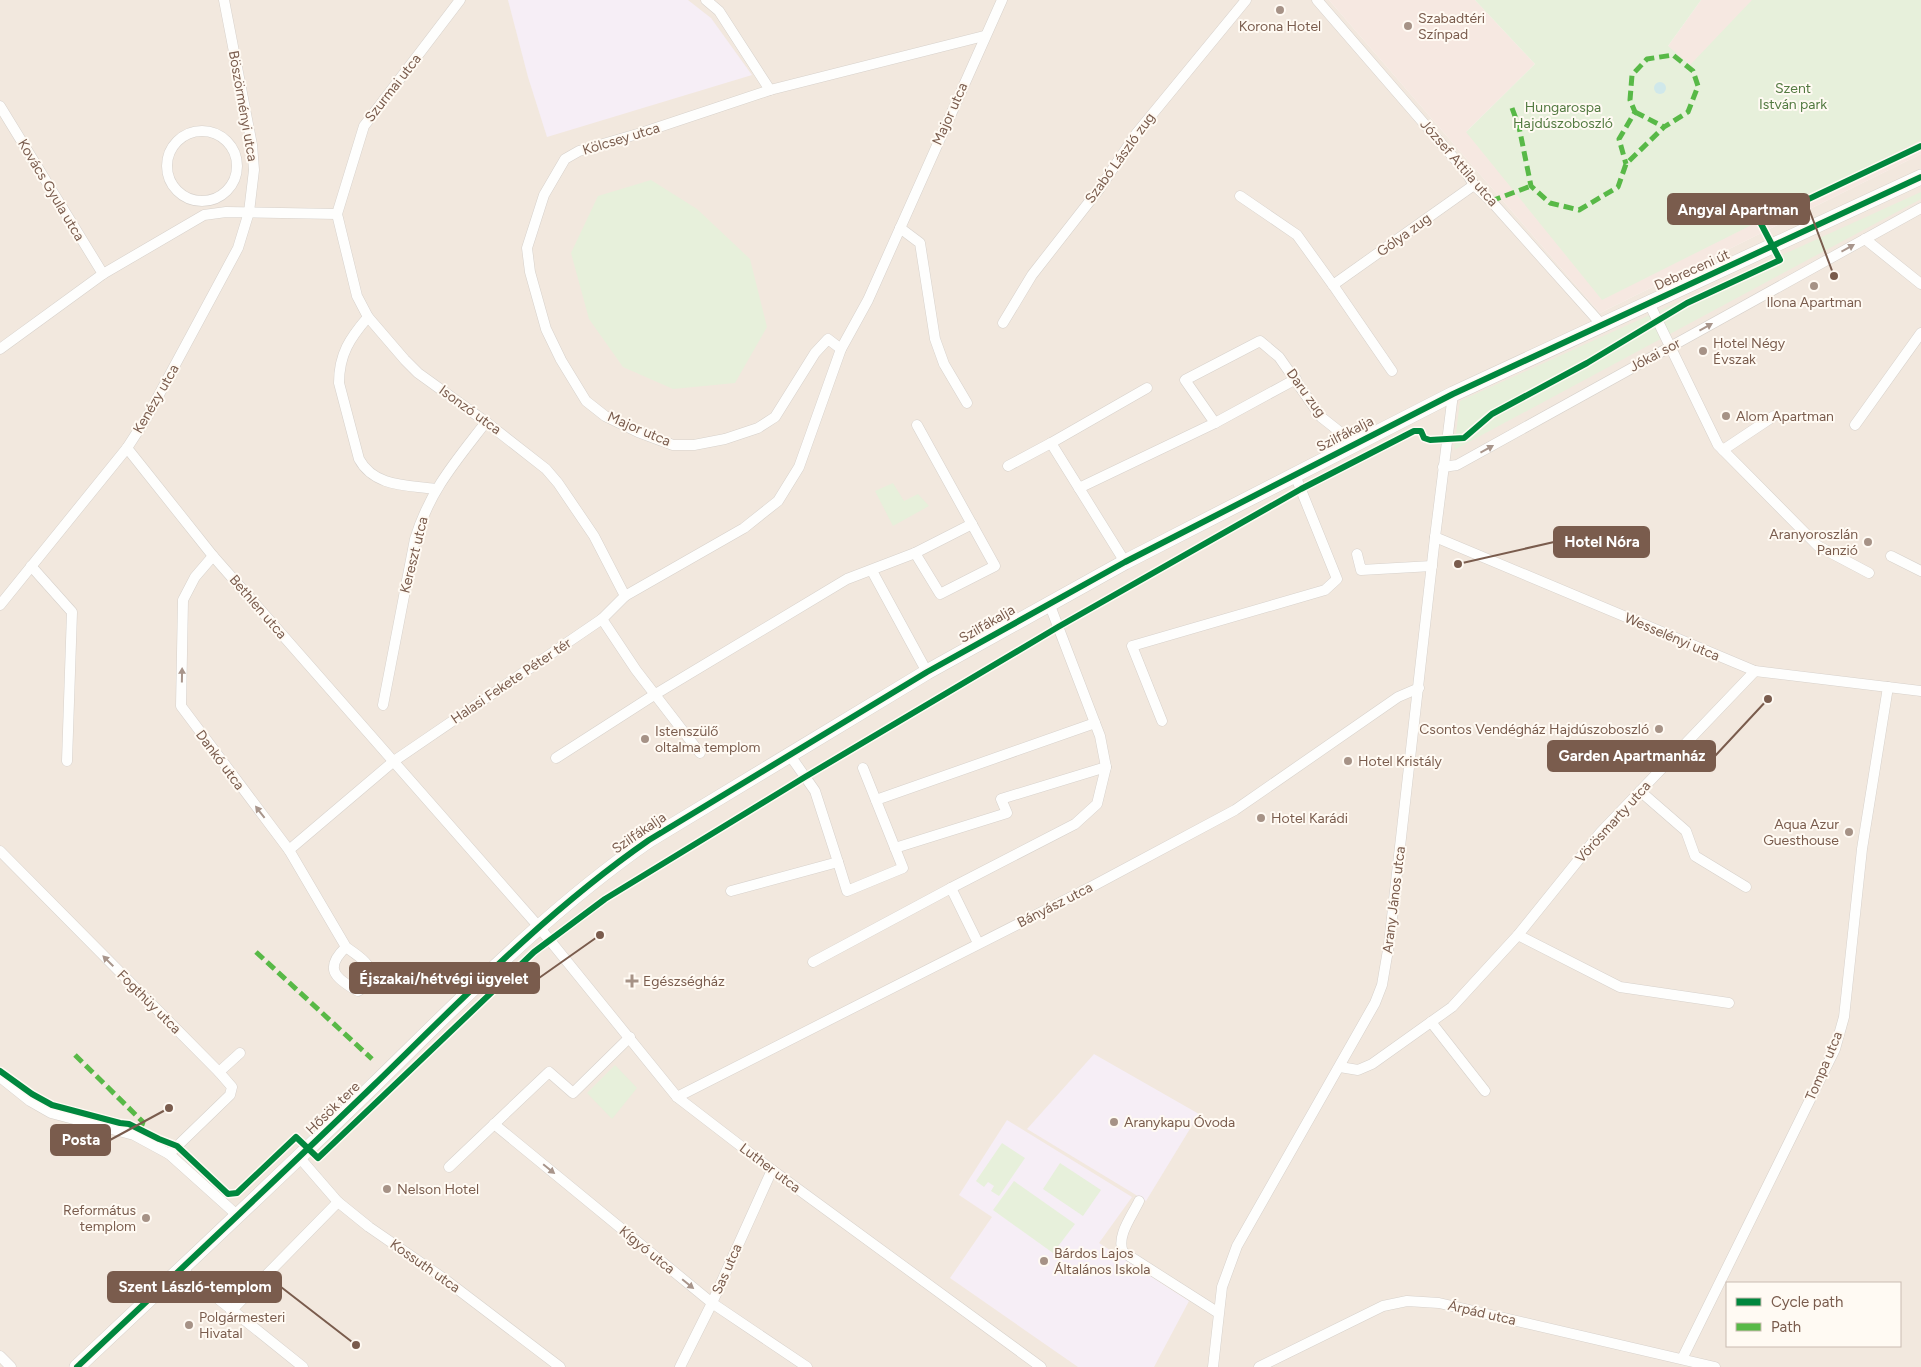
<svg xmlns="http://www.w3.org/2000/svg" width="1921" height="1367" font-family="Figtree,sans-serif">
<style>
.residential{fill:#f2e8de;fill-rule:evenodd}
.commercial{fill:#f6e8e1}
.education{fill:#f6eef6}
.green{fill:#e7f0db}
.water{fill:#d0e8ea}
.lines{fill:none;stroke-linecap:round;stroke-linejoin:round}
.street-casing{stroke:#d7d1cb;stroke-width:11}
.secondary-casing{stroke:#d9d2cb;stroke-width:16}
.street{stroke:#fefefd;stroke-width:10}
.secondary{stroke:#fefefd;stroke-width:15}
.quiet{stroke:#58b947;stroke-width:5;stroke-dasharray:10 5;stroke-linecap:butt}
.cycleway-casing{stroke:#fffaf3;stroke-width:9}
.cycleway{stroke:#00873e;stroke-width:6}
.oneway{fill:#a8958b}
.poi-dot{fill:#a69286;stroke:#fffaf3;stroke-width:2}
.labels{text-anchor:middle;dominant-baseline:central;stroke-width:4;stroke-linejoin:round;paint-order:stroke}
.poi-label{font-size:14px;fill:#7a5c4d;stroke:#fffaf3;text-anchor:start}
.street-label{font-size:14px;fill:#7a5c4d;stroke:#fffaf3}
.park-label{font-size:14px;fill:#537a41;stroke:#fffaf3}
.leader{fill:none;stroke:#7a5c4d;stroke-width:2}
.callout-dot{fill:#7a5c4d;stroke:#fffaf3;stroke-width:2}
.callout{fill:#7a5c4d;stroke:#7a5c4d;stroke-width:2}
.callout-label{font-size:15px;text-anchor:middle;font-weight:bold;fill:#fff}
</style>
<rect width="100%" height="100%" fill="#f9f5f0"/>
<path class="residential" d="M0,0H1329L1600,313L1921,154V1367H0ZM1727,1283H1900V1346H1727Z"/>
<path class="commercial" d="M1329,0H1475L1535,64L1466,132L1668,46L1701,0H1921V154L1600,313Z"/>
<g class="education">
<path d="M508,0H688L711,18L752,75L547,137L528,77Z"/>
<path d="M1094,1054L1199,1114L1146,1201L1027,1129Z"/>
<path d="M1007,1120L1132,1197L1099,1243L1189,1301L1154,1367H1078L950,1278L992,1217L959,1195Z"/>
</g>
<g class="green">
<path d="M1475,0H1701L1668,46L1690,65L1752,0H1921V140L1602,300L1466,132L1535,64Z"/>
<path d="M651,180L697,209L750,259L767,327L735,383L673,389L623,367L589,319L571,253L598,196Z"/>
<path d="M1921,192V199L1454,450L1460,401Z"/>
<path d="M893,483L904,501L918,494L929,506L893,526L875,491Z"/>
<path d="M615,1065L637,1088L612,1119L587,1093Z"/>
<path d="M1002,1143L1025,1158L999,1196L991,1191L994,1186L988,1182L984,1187L976,1181Z"/>
<path d="M1060,1163L1101,1190L1083,1216L1043,1189Z"/>
<path d="M1014,1181L1075,1224L1053,1253L993,1210Z"/>
</g>
<circle class="water" cx="1660" cy="88" r="6"/>
<g class="lines">
<defs>
<g id="street">
<path d="M706,0L719,11L770,90"/>
<path d="M1317,0L1466,172L1474,185L1491,201L1602,325"/>
<path d="M0,106L103,274"/>
<circle cx="202" cy="166" r="35"/>
<path d="M1240,196L1297,235L1333,285"/>
<path d="M337,214L357,296L368,317L405,360L418,373L486,422L546,469L558,483L594,536L625,596"/>
<path d="M337,214L364,126L460,0"/>
<path d="M900,228L920,243L935,339L944,364L967,403"/>
<path d="M1865,239L1921,284"/>
<path d="M1649,303L1718,445L1818,546L1869,573"/>
<path d="M368,317C350,338 339,354 339,383L359,459C374,487 407,485 435,489"/>
<path d="M1003,323L1032,275L1100,188L1136,134L1246,0"/>
<path d="M0,349L103,274L204,215L226,212L337,214"/>
<path d="M841,349L828,339L815,353L775,417L758,428L725,439L694,445H673L638,432L605,416L586,401L561,360L546,329L530,272L527,248L544,195L565,159L579,151L641,133L770,90L984,36"/>
<path d="M1392,371L1333,285L1474,185"/>
<path d="M1215,423L1296,379"/>
<path d="M1855,425L1921,333"/>
<path d="M127,448L213,556L539,927L677,1097L772,1170L1041,1367"/>
<path d="M1723,450L1774,416"/>
<path d="M1008,466L1051,443"/>
<path d="M1443,467L1457,465L1466,460L1921,208"/>
<path d="M1079,488L1051,443L1147,388"/>
<path d="M1435,537L1755,671L1921,691"/>
<path d="M915,553L940,594L995,566L917,425"/>
<path d="M1357,554L1361,570L1432,566"/>
<path d="M213,556L195,577L183,600L181,706L289,850L346,947C324,968 334,978 358,991L368,985C374,963 363,960 346,947"/>
<path d="M1891,556L1921,571"/>
<path d="M1125,562L1079,488L1215,423L1185,380L1260,341L1279,357L1321,417L1354,443"/>
<path d="M31,566L72,612L67,761"/>
<path d="M872,571L927,672"/>
<path d="M0,605L127,448L147,417L238,248L249,212L254,170L252,145L224,0"/>
<path d="M602,619L636,670L700,753"/>
<path d="M383,705L415,539C430,490 456,461 486,422"/>
<path d="M1162,721L1132,646L1325,590L1337,579L1295,475"/>
<path d="M556,758L654,695L847,579L915,553L972,524"/>
<path d="M1640,791L1686,831L1695,856L1746,887"/>
<path d="M876,800L1095,723"/>
<path d="M895,848L1007,813L1001,799L1106,767"/>
<path d="M289,850L394,761L602,619L625,596L744,528L778,501L799,467L841,349L868,300L1002,0"/>
<path d="M0,851L219,1072L232,1087L230,1095L169,1154"/>
<path d="M838,862L847,891L903,868L863,768"/>
<path d="M951,888L1075,824L1097,804L1106,767L1100,736L1049,603"/>
<path d="M731,891L838,862L815,791L789,754"/>
<path d="M1518,935L1620,987L1729,1003"/>
<path d="M813,962L951,888L978,943"/>
<path d="M1431,1022L1485,1091"/>
<path d="M1340,1067L1358,1070L1372,1064L1452,1007L1518,935L1601,832L1755,671"/>
<path d="M219,1072L240,1053"/>
<path d="M0,1077L30,1101L51,1113L134,1135L169,1154L237,1215"/>
<path d="M677,1097L1091,887L1235,810L1398,697L1419,688"/>
<path d="M494,1124L712,1303L807,1367"/>
<path d="M299,1157L338,1202L369,1227L443,1278L560,1367"/>
<path d="M449,1167L549,1072L573,1093L630,1037"/>
<path d="M1139,1201C1132,1216 1116,1236 1123,1252L1217,1312"/>
<path d="M181,1269L303,1367"/>
<path d="M231,1311L338,1202"/>
<path d="M0,1356L11,1367"/>
<path d="M1682,1359L1835,1049L1844,1017L1862,849L1888,687"/>
<path d="M680,1367L712,1303L772,1170"/>
<path d="M1213,1367L1222,1287L1237,1246L1375,1003L1382,985L1389,944L1435,537L1453,394"/>
<path d="M1259,1367L1383,1306L1407,1301L1439,1303L1715,1367"/>
</g>
<path id="secondary" d="M77,1367C177,1273 276,1180 375,1084C462,999 548,910 649,840L927,672L1125,562L1453,394L1921,177"/>
</defs>
<use href="#street" class="street-casing"/>
<use href="#secondary" class="secondary-casing"/>
<use href="#street" class="street"/>
<use href="#secondary" class="secondary"/>
<g class="quiet">
<path d="M1512,108L1519,127L1531,186L1550,203L1579,210L1618,187L1626,164L1664,127L1688,112L1698,86L1693,71L1673,55L1647,59L1632,75L1630,100L1635,112L1619,139L1626,164"/>
<path d="M1635,112L1664,127"/>
<path d="M1491,201L1531,186"/>
<path d="M256,952L372,1059"/>
<path d="M75,1055L143,1122L140,1130"/>
</g>
<defs>
<g id="cycleway">
<path d="M0,1071L32,1094L52,1105L120,1123L129,1124L159,1139L177,1146L228,1194L237,1193L296,1137L318,1158L534,952L605,899L805,777L1058,627L1301,489L1414,431H1421L1424,438L1430,440L1464,438L1492,414L1587,363L1687,303L1780,260L1760,222L1921,146"/>
<path d="M77,1367C177,1273 276,1180 375,1084C462,999 548,910 649,840L927,672L1125,562L1453,394L1921,177"/>
</g>
</defs>
<use href="#cycleway" class="cycleway-casing"/>
<use href="#cycleway" class="cycleway"/>
</g>
<defs><path id="oneway-solid" d="M-6-.8H1V-3.2L6.5 0L1 3.2V.8H-6Z" transform="scale(1.25)"/></defs>
<g class="oneway">
<use href="#oneway-solid" transform="translate(1848 248) rotate(-29)"/>
<use href="#oneway-solid" transform="translate(1706 327) rotate(-29)"/>
<use href="#oneway-solid" transform="translate(1487 449) rotate(-29)"/>
<use href="#oneway-solid" transform="translate(182 675) rotate(-89)"/>
<use href="#oneway-solid" transform="translate(260 812) rotate(-128)"/>
<use href="#oneway-solid" transform="translate(108 961) rotate(-135)"/>
<use href="#oneway-solid" transform="translate(549 1169) rotate(39)"/>
<use href="#oneway-solid" transform="translate(688 1284) rotate(39)"/>
</g>
<g class="poi-dot">
<circle cx="1280" cy="10" r="5"/>
<circle cx="1408" cy="26" r="5"/>
<circle cx="1814" cy="286" r="5"/>
<circle cx="1703" cy="351" r="5"/>
<circle cx="1726" cy="416" r="5"/>
<circle cx="1868" cy="542" r="5"/>
<circle cx="1659" cy="729" r="5"/>
<circle cx="645" cy="739" r="5"/>
<circle cx="1348" cy="761" r="5"/>
<circle cx="1261" cy="818" r="5"/>
<circle cx="1849" cy="832" r="5"/>
<path d="M629.5 973.5h5v5h5v5h-5v5h-5v-5h-5v-5h5z"/>
<circle cx="1114" cy="1122" r="5"/>
<circle cx="387" cy="1189" r="5"/>
<circle cx="146" cy="1218" r="5"/>
<circle cx="1044" cy="1261" r="5"/>
<circle cx="189" cy="1325" r="5"/>
</g>
<g class="labels">
<g class="poi-label">
<text x="1418" y="18">Szabadtéri<tspan x="1418" dy="16">Színpad</tspan></text>
<text x="1280" y="26" text-anchor="middle">Korona Hotel</text>
<text x="1814" y="302" text-anchor="middle">Ilona Apartman</text>
<text x="1713" y="343">Hotel Négy<tspan x="1713" dy="16">Évszak</tspan></text>
<text x="1736" y="416">Alom Apartman</text>
<text x="1858" y="534" text-anchor="end">Aranyoroszlán<tspan x="1858" dy="16">Panzió</tspan></text>
<text x="1649" y="729" text-anchor="end">Csontos Vendégház Hajdúszoboszló</text>
<text x="655" y="731">Istenszülő<tspan x="655" dy="16">oltalma templom</tspan></text>
<text x="1358" y="761">Hotel Kristály</text>
<text x="1271" y="818">Hotel Karádi</text>
<text x="1839" y="824" text-anchor="end">Aqua Azur<tspan x="1839" dy="16">Guesthouse</tspan></text>
<text x="643" y="981">Egészségház</text>
<text x="1124" y="1122">Aranykapu Óvoda</text>
<text x="397" y="1189">Nelson Hotel</text>
<text x="136" y="1210" text-anchor="end">Református<tspan x="136" dy="16">templom</tspan></text>
<text x="1054" y="1253">Bárdos Lajos<tspan x="1054" dy="16">Általános Iskola</tspan></text>
<text x="199" y="1317">Polgármesteri<tspan x="199" dy="16">Hivatal</tspan></text>
</g>
<g class="street-label">
<text transform="translate(393 88) rotate(-52)">Szurmai utca</text>
<text transform="translate(243 106) rotate(80)">Böszörményi utca</text>
<text transform="translate(950 114) rotate(-66)">Major utca</text>
<text transform="translate(621 139) rotate(-17)">Kölcsey utca</text>
<text transform="translate(1120 158) rotate(-54)">Szabó László zug</text>
<text transform="translate(1459 163) rotate(49)">József Attila utca</text>
<text transform="translate(51 190) rotate(59)">Kovács Gyula utca</text>
<text transform="translate(1404 235) rotate(-36)">Gólya zug</text>
<text transform="translate(1692 270) rotate(-24)">Debreceni út</text>
<text transform="translate(1655 355) rotate(-28)">Jókai sor</text>
<text transform="translate(1306 393) rotate(54)">Daru zug</text>
<text transform="translate(156 399) rotate(-60)">Kenézy utca</text>
<text transform="translate(470 410) rotate(36)">Isonzó utca</text>
<text transform="translate(639 429) rotate(23)">Major utca</text>
<text transform="translate(1345 434) rotate(-27)">Szilfákalja</text>
<text transform="translate(414 555) rotate(-76)">Kereszt utca</text>
<text transform="translate(258 607) rotate(49)">Bethlen utca</text>
<text transform="translate(987 624) rotate(-30)">Szilfákalja</text>
<text transform="translate(1672 637) rotate(23)">Wesselényi utca</text>
<text transform="translate(511 681) rotate(-34)">Halasi Fekete Péter tér</text>
<text transform="translate(220 760) rotate(53)">Dankó utca</text>
<text transform="translate(1613 822) rotate(-48)">Vörösmarty utca</text>
<text transform="translate(639 833) rotate(-34)">Szilfákalja</text>
<text transform="translate(1394 900) rotate(-83)">Arany János utca</text>
<text transform="translate(1055 905) rotate(-27)">Bányász utca</text>
<text transform="translate(149 1002) rotate(45)">Fogthüy utca</text>
<text transform="translate(1824 1066) rotate(-67)">Tompa utca</text>
<text transform="translate(333 1108) rotate(-44)">Hősök tere</text>
<text transform="translate(770 1168) rotate(37)">Luther utca</text>
<text transform="translate(647 1250) rotate(39)">Kígyó utca</text>
<text transform="translate(425 1266) rotate(35)">Kossuth utca</text>
<text transform="translate(727 1269) rotate(-66)">Sas utca</text>
<text transform="translate(1482 1313) rotate(13)">Árpád utca</text>
</g>
<g class="park-label">
<text x="1793" y="88">Szent<tspan x="1793" dy="16">István park</tspan></text>
<text x="1563" y="107">Hungarospa<tspan x="1563" dy="16">Hajdúszoboszló</tspan></text>
</g>
</g>
<path class="leader" d="M1834 276L1809 209M1458 564L1554 542M1768 699L1715 756M600 935L539 978M169 1108L110 1140M356 1345L281 1287"/>
<g class="callout-dot">
<circle cx="1834" cy="276" r="5"/>
<circle cx="1458" cy="564" r="5"/>
<circle cx="1768" cy="699" r="5"/>
<circle cx="600" cy="935" r="5"/>
<circle cx="169" cy="1108" r="5"/>
<circle cx="356" cy="1345" r="5"/>
</g>
<g class="callout">
<rect x="1668" y="194" width="141" height="30" rx="5"/>
<rect x="1554" y="527" width="95" height="30" rx="5"/>
<rect x="1548" y="741" width="167" height="30" rx="5"/>
<rect x="350" y="963" width="189" height="30" rx="5"/>
<rect x="51" y="1125" width="59" height="30" rx="5"/>
<rect x="108" y="1272" width="173" height="30" rx="5"/>
</g>
<g class="callout-label">
<text x="1738" y="215">Angyal Apartman</text>
<text x="1602" y="547">Hotel Nóra</text>
<text x="1632" y="761">Garden Apartmanház</text>
<text x="444" y="984">Éjszakai/hétvégi ügyelet</text>
<text x="81" y="1145">Posta</text>
<text x="195" y="1292">Szent László-templom</text>
</g>
<rect x="1726" y="1282" width="175" height="65" fill="#fffaf3" stroke="#cabbb1"/>
<rect x="1736" y="1298" width="25" height="8" fill="#00873e" stroke="#cabbb1"/>
<text x="1771" y="1307" font-size="15" fill="#7a5c4d">Cycle path</text>
<rect x="1736" y="1323" width="25" height="8" fill="#58b947" stroke="#cabbb1"/>
<text x="1771" y="1332" font-size="15" fill="#7a5c4d">Path</text>
</svg>
